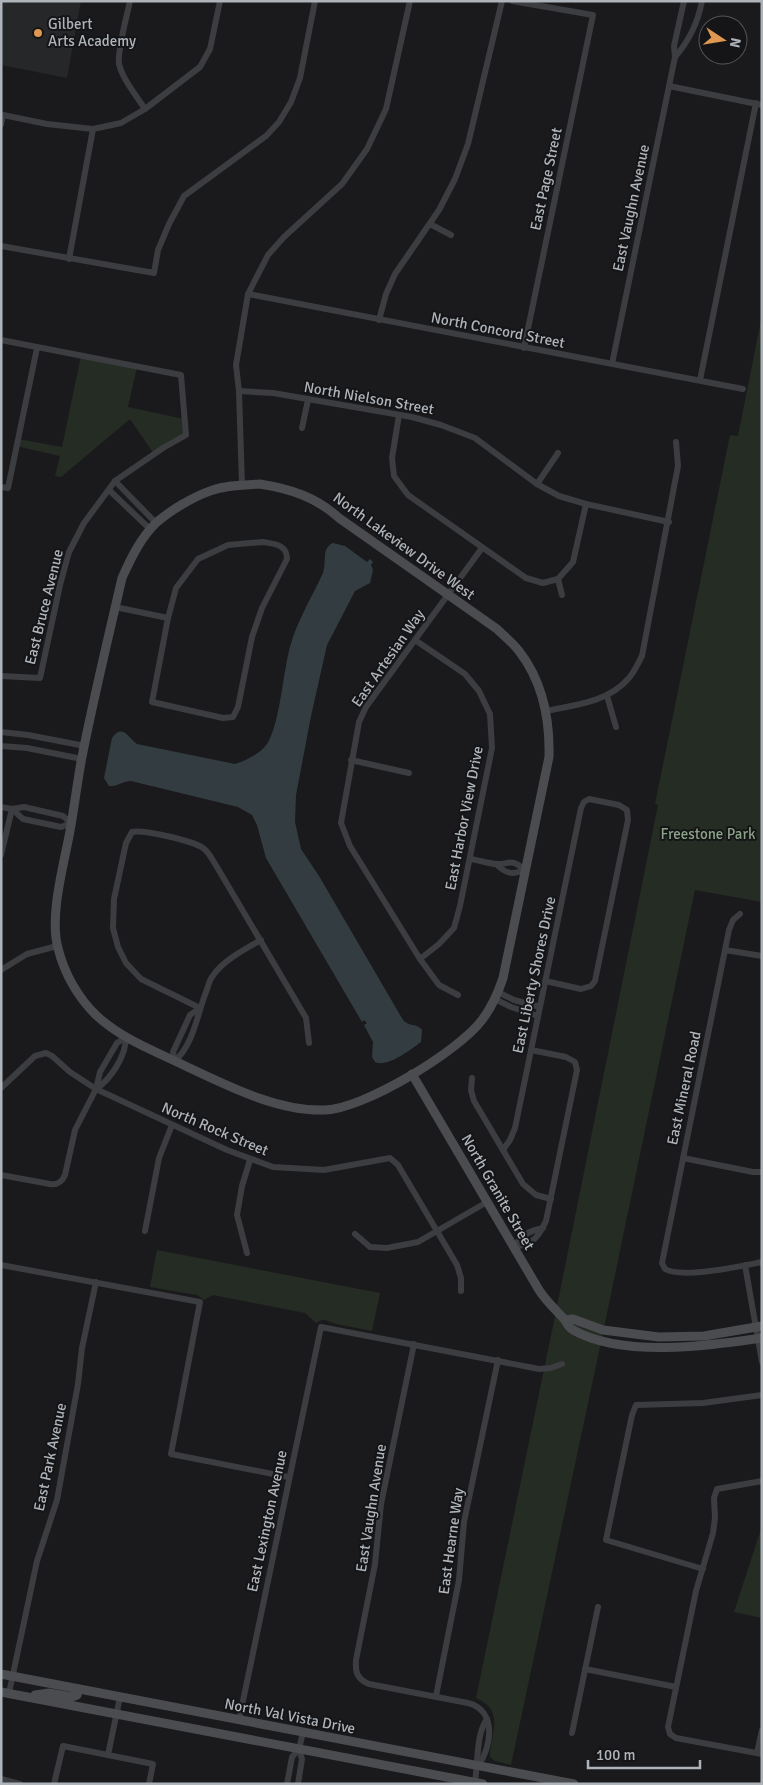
<svg xmlns="http://www.w3.org/2000/svg" width="763" height="1785" font-family="Signika,sans-serif">
<style>
.built{fill:#262729}
.green{fill:#252c24}
.water{fill:#333d41}
.lines{fill:none;stroke-linecap:round;stroke-linejoin:round}
.street{stroke:#3c3d41;stroke-width:6}
.secondary{stroke:#4a4c50;stroke-width:9}
.poi-dot{fill:#df984f;stroke:#151517;stroke-width:2}
.labels{text-anchor:middle;dominant-baseline:central;stroke-width:4;stroke-linejoin:round;paint-order:stroke}
.poi-label{font-size:15px;fill:#aeb4ba;stroke:#151517;text-anchor:start}
.street-label{font-size:15px;fill:#aeb4ba;stroke:#151517}
.park-label{font-size:15px;fill:#8aa387;stroke:#151517}
</style>
<rect width="100%" height="100%" fill="#1a1a1c"/>
<path class="built" d="M1,1H81L67,78L1,65Z"/>
<g class="green">
<path d="M762,315V902L695,890L600,1347L511,1765L495,1761L490,1757C490,1734 506,1711 476,1698L553,1326L658,805L655,804L730,435L738,436Z"/>
<path d="M81,356L137,367L128,407L184,419L186,435L154,454L130,419L61,477L55,476L60,456L16,446L18,439L62,447Z"/>
<path d="M157,1250L380,1293L372,1331L336,1324L325,1320H322L316,1323L305,1313L213,1295L204,1300L197,1295L150,1287Z"/>
<path d="M762,1526V1618L734,1612Z"/>
</g>
<path class="water" d="M333,543L345,546L367,562L370,559L373,562L371,565L373,570L370,583L355,591L327,645L311,716L296,795L295,822L301,849L319,876L403,1020C409,1027 417,1023 422,1030L421,1042C410,1050 387,1068 375,1062L372,1057L373,1042L364,1025L367,1023L364,1020L362,1022L266,858L257,825L252,815L238,807L131,781C123,781 117,787 109,786L104,778L112,738C123,723 128,738 137,744L235,764C246,760 260,754 267,744C280,724 283,672 290,647C297,621 312,597 323,573C327,562 321,548 333,543Z"/>
<g class="lines">
<g class="street">
<path d="M130,1C127,16 117,51 119,64C123,80 136,95 145,109"/>
<path d="M512,1L593,15L524,348"/>
<path d="M675,57C689,41 698,22 702,1"/>
<path d="M669,86L762,105"/>
<path d="M1,125L3,115L47,124L93,129L121,123L145,109L200,67L210,49L220,1"/>
<path d="M430,224L451,235"/>
<path d="M1,246L154,273L158,250L169,224L184,196L266,136L279,122L291,102L300,78L315,1"/>
<path d="M69,259L93,129"/>
<path d="M248,294L743,389"/>
<path d="M379,320L386,294L395,274L439,210L455,179L468,144L502,1"/>
<path d="M1,340L181,375L186,435L163,448L115,481L84,523L69,552L60,585L40,678L1,676"/>
<path d="M612,364L675,57L674,46L684,1"/>
<path d="M700,380L756,103"/>
<path d="M239,391L273,393L412,417L441,425L475,438L537,484L559,496L586,504L669,522"/>
<path d="M399,415L392,458L394,476L408,495L526,578L543,583L558,579L573,562L586,504"/>
<path d="M302,428L308,400"/>
<path d="M115,481L156,523"/>
<path d="M537,484L558,453"/>
<path d="M242,485L239,391L236,365L248,294L268,255L284,237L342,184L367,149L386,109L410,1"/>
<path d="M1,487L8,488L37,348"/>
<path d="M109,490L151,530"/>
<path d="M263,542C274,544 287,544 287,559L262,608L252,637L238,707L233,717L223,718L152,702L168,618L176,588L198,559L228,545Z"/>
<path d="M558,579L562,595"/>
<path d="M115,607L168,618"/>
<path d="M415,640L465,674L479,691L490,714L492,748L460,906L454,928L439,944L420,959"/>
<path d="M607,696L616,727"/>
<path d="M546,711C575,705 608,702 628,679C634,673 638,663 642,656L678,466L676,442"/>
<path d="M1,732L28,735L85,746"/>
<path d="M1,746L27,748L82,759"/>
<path d="M351,760L409,773"/>
<path d="M1,807L12,809L24,807L63,816L71,823L61,827L23,819L12,809"/>
<path d="M1,855L12,809"/>
<path d="M470,859C478,860 487,863 495,864C511,865 509,857 525,870C512,875 506,874 496,864"/>
<path d="M740,914L733,920L729,930L662,1263L665,1269C682,1279 741,1266 762,1262"/>
<path d="M725,950L762,956"/>
<path d="M1,970L27,954L57,946"/>
<path d="M498,992L514,1000L540,1007"/>
<path d="M458,995L439,985L420,959L350,846L341,823L359,722L366,707L482,548"/>
<path d="M495,999L511,1007L538,1016"/>
<path d="M200,1008L141,979L126,963L118,947L113,928L114,899L126,843L132,832C143,829 193,841 203,848C209,852 213,861 217,867L306,1018L309,1043"/>
<path d="M175,1061C194,1043 197,1015 206,992C208,987 209,981 212,977C222,961 245,949 261,940"/>
<path d="M175,1061L173,1052L190,1015L200,1008"/>
<path d="M472,1078L471,1090L474,1101L523,1184L536,1195L551,1199"/>
<path d="M1,1088L35,1056L46,1053L52,1056L70,1072L96,1089L227,1150L273,1167L324,1170L390,1158L398,1165L457,1265L461,1278V1291"/>
<path d="M503,1150L510,1140L515,1128L581,808L584,802L589,799L619,805L627,810L628,820L595,981L591,986L581,989L545,981"/>
<path d="M683,1158L753,1172H762"/>
<path d="M1,1175L50,1184C58,1185 62,1182 65,1175L75,1130L96,1089L100,1072L117,1043L126,1037C126,1056 111,1079 96,1089"/>
<path d="M145,1231L159,1158L172,1125"/>
<path d="M355,1234L370,1247L387,1248L418,1242L487,1202"/>
<path d="M514,1247C533,1244 538,1238 546,1221L577,1070L575,1062L566,1057L531,1050"/>
<path d="M514,1247C522,1235 529,1231 543,1228"/>
<path d="M247,1253L237,1215L242,1186L250,1160"/>
<path d="M1,1265L200,1302L171,1454L288,1477"/>
<path d="M745,1265L762,1362"/>
<path d="M414,1344L381,1504L375,1564L356,1660C355,1672 357,1679 369,1684L468,1703C497,1710 492,1747 478,1766"/>
<path d="M762,1481L717,1489L714,1498L715,1518L713,1533L696,1591L668,1727L670,1734L676,1738L762,1754"/>
<path d="M703,1569L606,1540L632,1415L636,1405L703,1403L762,1395"/>
<path d="M585,1669L676,1687"/>
<path d="M9,1693L37,1561L57,1500L78,1384L82,1348L96,1282"/>
<path d="M436,1696L459,1580L464,1522L498,1360"/>
<path d="M239,1720L321,1327L539,1369L551,1368L562,1364"/>
<path d="M572,1733L598,1607"/>
<path d="M757,1753L762,1730"/>
<path d="M108,1755L120,1697"/>
<path d="M1,1779L20,1784"/>
<path d="M475,1782C478,1764 476,1733 487,1719"/>
<path d="M54,1784L63,1746L153,1764L149,1784"/>
<path d="M287,1784L292,1757L299,1749L303,1732"/>
<path d="M298,1784L302,1759L299,1749"/>
</g>
<g class="secondary">
<path d="M260,484C291,489 316,497 339,518L497,629C504,636 513,643 519,651C543,682 550,719 549,757L503,978C498,993 492,1007 482,1020C459,1051 364,1109 325,1110C276,1112 222,1083 179,1063C150,1049 121,1038 97,1016C78,998 64,973 58,948C49,916 64,864 70,831C74,808 77,785 81,762C93,700 108,639 122,578C131,558 141,537 157,522C171,510 193,497 210,491C226,485 244,485 260,484Z"/>
<path d="M412,1074L539,1290C546,1301 555,1309 564,1319C567,1323 568,1327 573,1330C623,1358 708,1346 762,1338"/>
<path d="M565,1320L573,1319L603,1330L659,1337L704,1336L762,1326"/>
<path d="M1,1674L574,1784"/>
<path d="M1,1692L483,1784"/>
<path d="M35,1695L49,1693L72,1697L77,1695L79,1689"/>
</g>
</g>
<circle class="poi-dot" cx="38" cy="33" r="5"/>
<g class="labels">
<g class="poi-label">
<text x="48" y="24">Gilbert<tspan x="48" dy="17">Arts Academy</tspan></text>
</g>
<g class="street-label">
<text transform="translate(546 179) rotate(-78)">East Page Street</text>
<text transform="translate(631 208) rotate(-78)">East Vaughn Avenue</text>
<text transform="translate(498 330) rotate(11)">North Concord Street</text>
<text transform="translate(369 398) rotate(10)">North Nielson Street</text>
<text transform="translate(404 546) rotate(36)">North Lakeview Drive West</text>
<text transform="translate(44 607) rotate(-76)">East Bruce Avenue</text>
<text transform="translate(388 658) rotate(-55)">East Artesian Way</text>
<text transform="translate(464 818) rotate(-79)">East Harbor View Drive</text>
<text transform="translate(534 975) rotate(-78)">East Liberty Shores Drive</text>
<text transform="translate(684 1088) rotate(-78)">East Mineral Road</text>
<text transform="translate(215 1129) rotate(23)">North Rock Street</text>
<text transform="translate(498 1192) rotate(60)">North Granite Street</text>
<text transform="translate(50 1457) rotate(-78)">East Park Avenue</text>
<text transform="translate(371 1508) rotate(-81)">East Vaughn Avenue</text>
<text transform="translate(267 1521) rotate(-78)">East Lexington Avenue</text>
<text transform="translate(451 1541) rotate(-82)">East Hearne Way</text>
<text transform="translate(290 1716) rotate(11)">North Val Vista Drive</text>
</g>
<g class="park-label">
<text x="708" y="834">Freestone Park</text>
</g>
</g>
<rect width="763" height="1785" fill="none" stroke="#aeb4ba" stroke-width="5"/>
<g transform="translate(723 40) rotate(102)"><circle r="24" fill="#151517" stroke="#525558"/>
<path d="M0-4L9 19L0 12L-9 19Z" fill="#df984f"/>
<text y="-8" font-size="14" font-weight="bold" text-anchor="middle" fill="#aeb4ba">N</text>
</g>
<path d="M588 1760v8h112v-8" fill="none" stroke="#aeb4ba" stroke-width="2.5"/>
<text x="596" y="1760" font-size="15" fill="#aeb4ba" stroke="#151517" stroke-width="4" paint-order="stroke">100 m</text>
</svg>
